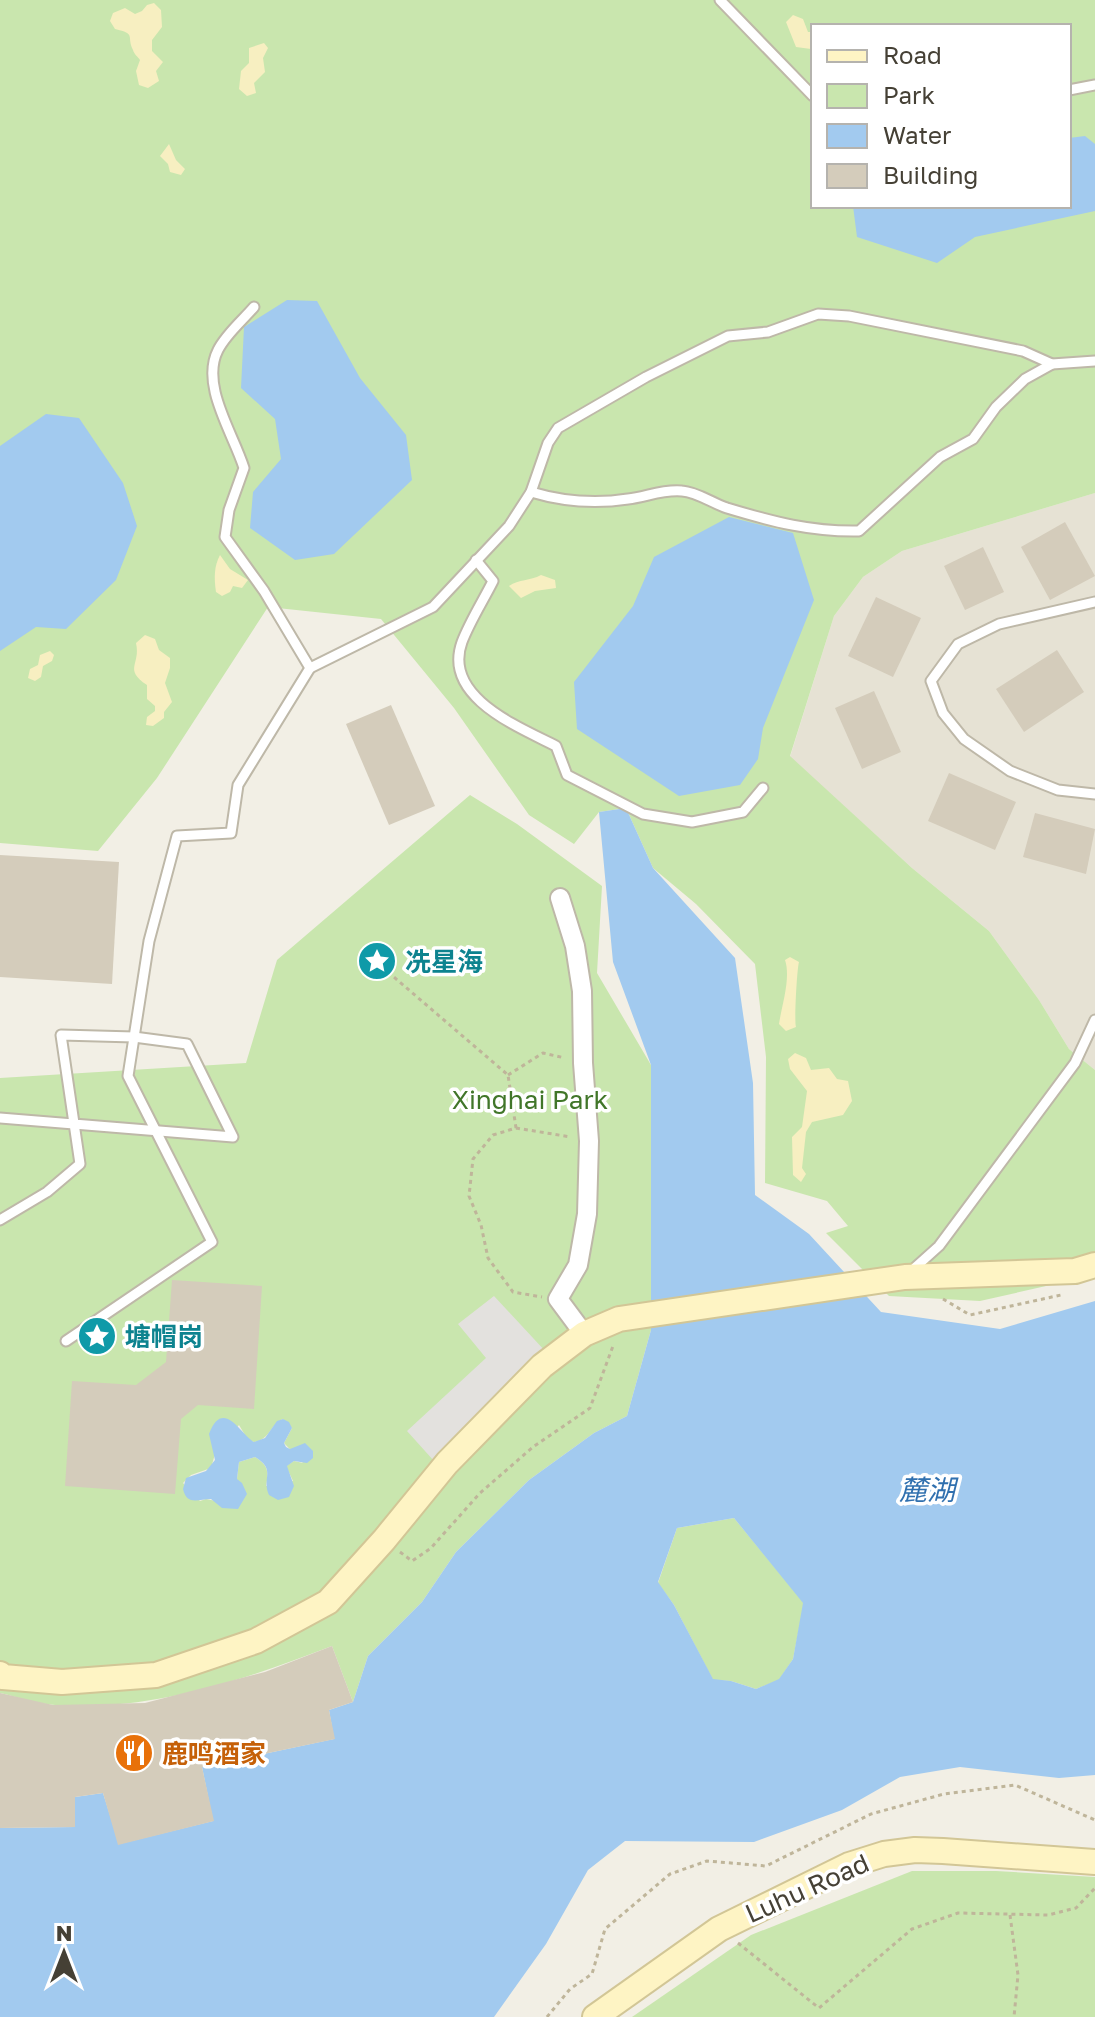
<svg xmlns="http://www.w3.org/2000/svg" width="1095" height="2017" font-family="'Golos Text','Noto Sans SC',sans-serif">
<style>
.residential{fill:#e6e2d4}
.green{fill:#c9e6ae;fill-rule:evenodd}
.sand{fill:#f7efc1}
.parking{fill:#e3e1de}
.water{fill:#a2caef;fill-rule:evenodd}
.building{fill:#d4ccbb}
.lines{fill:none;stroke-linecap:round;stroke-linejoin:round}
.lane-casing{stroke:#beb8a8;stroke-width:13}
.street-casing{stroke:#beb8a8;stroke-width:22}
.secondary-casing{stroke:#d2c696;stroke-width:28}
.path{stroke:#bfb59a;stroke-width:3;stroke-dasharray:4 4;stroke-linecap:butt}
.lane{stroke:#fff;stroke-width:9}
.street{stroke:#fff;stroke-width:18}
.secondary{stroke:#fef4c4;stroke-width:24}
.labels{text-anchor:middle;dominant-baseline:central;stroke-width:7;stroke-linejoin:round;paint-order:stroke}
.culture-label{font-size:26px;font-weight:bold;fill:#0d838f;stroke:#fff;text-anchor:start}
.park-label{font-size:26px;fill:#417629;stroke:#fff}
.food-label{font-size:26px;font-weight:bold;fill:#c56008;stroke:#fff;text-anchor:start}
.street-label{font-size:26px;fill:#454035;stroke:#fff}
.water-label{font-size:28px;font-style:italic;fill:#3070af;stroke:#fff}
</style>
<rect width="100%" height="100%" fill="#f2efe5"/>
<path class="residential" d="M1095,493V1070L1069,1049L1039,1000L989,931L912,868L790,757L834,616L863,577L902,551Z"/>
<g class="green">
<path d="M0,0H1095V493L902,551L863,577L834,616L790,756L912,868L989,931L1039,1000L1069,1049L1095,1070V1275L980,1301L889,1296L826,1233L848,1226L827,1201L765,1183L766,1057L755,964L696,904L653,868L626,808L599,812L574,844L529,815L454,708L381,619L268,607L157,778L98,851L0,843ZM813,26H1069V206H813Z"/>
<path d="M470,795L517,824L602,886L597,973L651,1065V1330L627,1416L594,1433L529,1480L456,1552L422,1602L368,1656L353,1702L332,1646C244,1680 150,1712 55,1705C37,1704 18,1697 0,1693V1078L246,1063L277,960ZM283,1419L292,1428L284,1443L303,1463L294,1461L286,1466L293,1481L266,1486C269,1471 268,1465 255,1457L239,1462L237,1479L216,1501L206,1499L200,1501L183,1483L191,1475L211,1468L215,1454L239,1425L248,1440L254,1442C270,1440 270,1424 283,1419Z"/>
<path d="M734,1518L804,1603L793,1659L779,1680L756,1689L731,1681L713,1680L674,1605L658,1583L677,1528Z"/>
<path d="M912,1871H996L1095,1877V2017H632L751,1935Z"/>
</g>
<g class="sand">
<path d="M154,3L161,10L162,27L152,40V51L163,62L156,71L159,81L148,88L139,85L136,71L140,60C138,57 134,54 133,50C126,36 137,34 115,29L110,21L113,13L125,8L135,14L142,11L147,5Z"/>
<path d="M793,15L803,19L808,32H813V54L811,49L796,47L786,22Z"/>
<path d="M264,43L268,48L263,58L265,72L254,83L256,93L247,96L239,89L241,71L249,63V48Z"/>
<path d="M169,144L176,160L185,169L181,175L170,172L168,164L160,156Z"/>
<path d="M220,555L230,569L248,580L242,588L233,586L230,592L222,596L216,592C214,578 214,566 220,555Z"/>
<path d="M541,575L555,580L556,588L535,591L521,598L509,586C519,579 530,581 541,575Z"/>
<path d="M145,635L155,639L159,650L170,658V668L165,683L172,702L164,712V718L153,726L146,725L147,717L155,711V706L147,699V685C123,669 141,665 136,643Z"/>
<path d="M50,651L54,655L52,661L43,666L41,677L35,681L28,678L30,669L38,665L40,655Z"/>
<path d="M790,957L799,962C797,968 794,1022 796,1027L786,1031L779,1024C782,1004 791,978 785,960Z"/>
<path d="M795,1053L806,1058L811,1070L829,1068L837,1079L848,1081L852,1101L843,1115L812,1122L806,1132L802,1168L806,1174L801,1182L793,1175L792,1137L802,1127L807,1091L790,1069L788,1059Z"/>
</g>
<path class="parking" d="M494,1296L546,1352L434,1461L407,1431L486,1358L458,1324Z"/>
<g class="water">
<path d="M1085,136L1095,144V211L975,237L937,263L857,237L853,206H1069V138Z"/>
<path d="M287,300L317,301L360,378L406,435L412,480L334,554L295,560L250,528L253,492L281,459L275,419L241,388L244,327Z"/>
<path d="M46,414L79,418L123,483L137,526L116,580L66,629L36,627L0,651V446Z"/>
<path d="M729,517L793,533L814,600L763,728L758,759L740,785L679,796L577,729L574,682L633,606L654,557Z"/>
<path d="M626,808L653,868L735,958L753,1083L755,1195L809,1234L881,1312L1000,1329L1095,1301V1775L1059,1778L960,1767L900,1777L842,1810L754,1842L625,1841L588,1870L546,1944L494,2017H0V1828L75,1827V1797L103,1793L119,1844L213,1821L202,1767L334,1739L329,1710L353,1702L368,1656L422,1602L456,1552L529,1480L594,1433L627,1416L651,1330V1065L613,962L599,812ZM734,1518L803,1603L793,1659L779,1679L756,1689L731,1681L713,1679L674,1605L658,1582L677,1528Z"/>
<path d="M283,1419L289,1422L292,1428L284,1443L286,1447L290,1449L305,1443L313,1451V1458L307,1463L294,1461L287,1466L294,1486L289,1497L278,1500L269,1495C261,1478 277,1470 255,1457L239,1462L237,1479L242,1483L247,1494L238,1509L222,1508L211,1499C198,1499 187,1506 183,1489L186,1478L206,1471L215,1460L209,1434C223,1397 241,1435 254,1442L265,1438L277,1421Z"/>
</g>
<g class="building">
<path d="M1065,522L1095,576L1050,600L1021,547Z"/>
<path d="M983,547L1004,592L965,610L944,566Z"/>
<path d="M876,597L921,618L893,677L848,656Z"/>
<path d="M1057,650L1084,692L1024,732L996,689Z"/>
<path d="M874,691L901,752L862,769L835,708Z"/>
<path d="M391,705L435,806L389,825L346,724Z"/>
<path d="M949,773L1016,802L995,850L928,821Z"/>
<path d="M1035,813L1095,829L1086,874L1023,857Z"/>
<path d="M0,855L119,862L112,984L0,977Z"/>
<path d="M172,1280L262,1286L254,1409L198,1405L181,1419L175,1494L65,1486L72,1381L136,1385L166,1362Z"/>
<path d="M332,1646L353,1702L329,1710L335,1739L202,1767L214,1821L118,1845L103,1793L75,1797V1827L0,1828V1693L53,1705L145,1703L265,1672Z"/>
</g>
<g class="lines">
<defs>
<g id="lane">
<path d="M720,0L813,96"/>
<path d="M1069,90L1095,85"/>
<path d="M531,492C561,501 596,504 628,499C646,497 663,489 682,491C697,492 712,503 727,508C773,522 812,532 859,531L940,457L973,439L996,407L1025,379L1052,364"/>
<path d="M476,560L493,581C483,601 470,621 462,642C442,697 519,727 556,746L567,775L643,814L692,822L743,812L763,788"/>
<path d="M1095,602L999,624L958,644L931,681L943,713L964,739L1010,771L1058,790L1095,794"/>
<path d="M310,668L433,607L509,526L531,492L548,443L558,428L646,377L728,336L768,332L818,314L849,316L1023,351L1052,364L1095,361"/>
<path d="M0,1118C78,1124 156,1130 233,1137L187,1044L134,1037L61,1035L80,1164L47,1192L0,1220"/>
<path d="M910,1272L939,1246L1075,1063L1095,1020"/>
<path d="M66,1341L212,1242L128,1076L149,941L177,836L231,833L238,785L310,668L264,591L225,537L229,510L244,468C233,433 200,385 218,350C226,334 243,320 254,307"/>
</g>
<path id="street" d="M560,898L575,946L582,991L583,1063L589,1141L587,1214L578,1265L558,1299L584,1334"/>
<g id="secondary">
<path d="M0,1674L3,1677L62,1682L156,1675L256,1641L328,1602L384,1540L447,1463L542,1366L584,1334L619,1319L905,1277L1075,1271L1095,1265"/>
<path d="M595,2017L719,1929L849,1865L884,1854L915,1850L943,1851L1095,1862"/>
</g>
</defs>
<use href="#lane" class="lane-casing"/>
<use href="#street" class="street-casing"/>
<use href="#secondary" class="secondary-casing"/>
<g class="path">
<path d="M388,972L508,1075L516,1128L493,1135L473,1159L469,1196L481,1225L488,1258L513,1292L542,1297"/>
<path d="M508,1075L543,1053L565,1058"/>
<path d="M516,1128L571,1137"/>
<path d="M943,1299L970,1315L1061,1295"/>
<path d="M400,1552L412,1561L431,1548L480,1493L533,1447L590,1408L613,1346"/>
<path d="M1010,1915L1018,1975L1014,2017"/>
<path d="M738,1943L819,2008L912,1929L958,1913L1048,1915L1076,1908L1095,1888"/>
<path d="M547,2017L570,1989L592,1974L605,1929L670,1874L707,1861L766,1866L871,1814L944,1794L1015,1785L1095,1820"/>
</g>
<use href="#lane" class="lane"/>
<use href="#street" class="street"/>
<use href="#secondary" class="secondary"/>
</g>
<defs>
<symbol id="sight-disc" viewBox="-11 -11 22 22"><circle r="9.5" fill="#0f9aa8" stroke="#fff"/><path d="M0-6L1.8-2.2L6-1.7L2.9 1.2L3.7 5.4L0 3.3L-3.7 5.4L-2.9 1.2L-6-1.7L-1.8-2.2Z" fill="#fff"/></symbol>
<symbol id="restaurant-disc" viewBox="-11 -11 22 22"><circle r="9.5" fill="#e8710a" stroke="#fff"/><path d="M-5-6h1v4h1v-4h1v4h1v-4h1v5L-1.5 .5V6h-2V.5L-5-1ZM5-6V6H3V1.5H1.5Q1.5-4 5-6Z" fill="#fff"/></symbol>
</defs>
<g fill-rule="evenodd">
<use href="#sight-disc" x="355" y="939" width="44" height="44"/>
<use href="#sight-disc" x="75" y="1314" width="44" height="44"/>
<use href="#restaurant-disc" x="112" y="1731" width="44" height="44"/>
</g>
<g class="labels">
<g class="culture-label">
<text x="405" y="961">冼星海</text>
<text x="125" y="1336">塘帽岗</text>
</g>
<g class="park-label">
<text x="530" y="1099">Xinghai Park</text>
</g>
<g class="food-label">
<text x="162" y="1753">鹿鸣酒家</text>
</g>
<g class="street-label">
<text transform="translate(807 1888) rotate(-24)">Luhu Road</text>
</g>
<g class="water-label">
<text x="927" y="1489">麓湖</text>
</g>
</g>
<rect x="811" y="24" width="260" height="184" fill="#ffffff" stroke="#b5b3ae" stroke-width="2"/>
<rect x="827" y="50" width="40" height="12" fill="#fef4c4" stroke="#b5b3ae" stroke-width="2"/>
<text x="883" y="64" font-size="24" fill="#454035">Road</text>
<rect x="827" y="84" width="40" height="24" fill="#c9e6ae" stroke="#b5b3ae" stroke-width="2"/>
<text x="883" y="104" font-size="24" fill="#454035">Park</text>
<rect x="827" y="124" width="40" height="24" fill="#a2caef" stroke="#b5b3ae" stroke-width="2"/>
<text x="883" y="144" font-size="24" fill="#454035">Water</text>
<rect x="827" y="164" width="40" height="24" fill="#d4ccbb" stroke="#b5b3ae" stroke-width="2"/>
<text x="883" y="184" font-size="24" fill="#454035">Building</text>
<g transform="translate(64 1953)" stroke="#ffffff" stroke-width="6" paint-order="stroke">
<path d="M0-6L14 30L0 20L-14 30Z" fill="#454035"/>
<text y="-12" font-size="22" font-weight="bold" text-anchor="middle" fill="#454035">N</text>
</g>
</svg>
